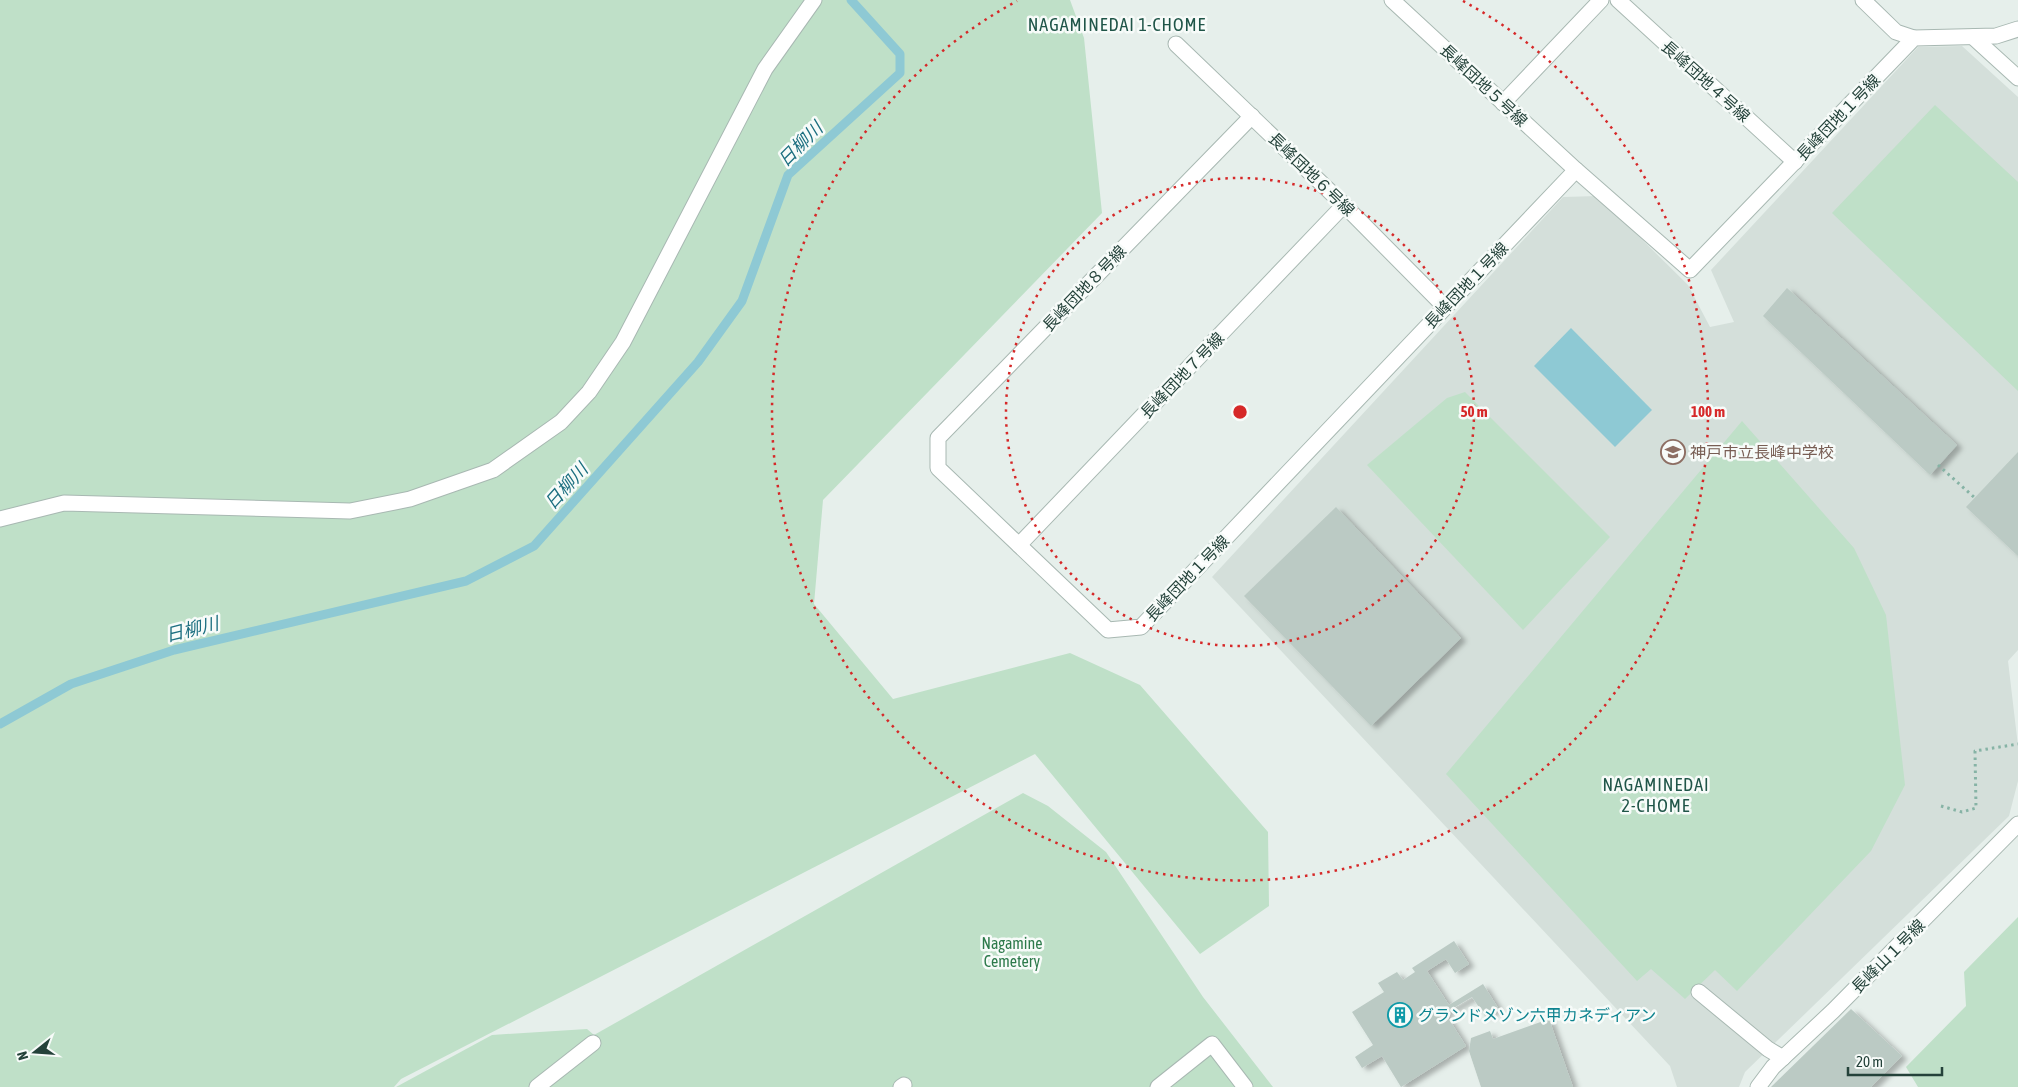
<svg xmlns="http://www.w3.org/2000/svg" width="2018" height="1087" font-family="'Asap Condensed','Noto Sans JP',sans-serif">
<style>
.built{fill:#d4dfda}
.green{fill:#bfe0c8}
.water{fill:#8ec9d4}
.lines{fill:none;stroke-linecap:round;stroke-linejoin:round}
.stream{stroke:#8ec9d4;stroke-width:9}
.building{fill:#bbcac4;filter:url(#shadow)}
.minor-casing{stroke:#a8b8b2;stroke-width:17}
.path{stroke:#86b3a5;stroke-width:3;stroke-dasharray:2.5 4;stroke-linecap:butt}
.minor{stroke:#fff;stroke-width:15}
.ring{fill:none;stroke:#d62828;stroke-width:2.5;stroke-dasharray:2.5 5}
.labels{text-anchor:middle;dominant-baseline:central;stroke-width:5;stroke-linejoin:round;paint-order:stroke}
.street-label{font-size:16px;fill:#24423a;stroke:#f7fbf9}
.education-label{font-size:16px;fill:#785e54;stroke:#f7fbf9;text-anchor:start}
.park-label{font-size:16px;fill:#2d7a4b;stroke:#f7fbf9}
.culture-label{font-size:16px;fill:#0d838f;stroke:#f7fbf9;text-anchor:start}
.neighbourhood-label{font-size:18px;letter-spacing:1px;fill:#1f5548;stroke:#f7fbf9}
.water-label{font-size:18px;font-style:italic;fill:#1c6f80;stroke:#f7fbf9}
.centre{fill:#d62828;stroke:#f7fbf9;stroke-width:2.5}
.ring-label{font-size:15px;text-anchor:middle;font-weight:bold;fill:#d62828;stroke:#f7fbf9;stroke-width:5;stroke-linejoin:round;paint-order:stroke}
</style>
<defs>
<filter id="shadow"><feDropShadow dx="5.5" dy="3" stdDeviation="2.5" flood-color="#0004"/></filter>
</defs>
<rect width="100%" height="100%" fill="#e6efeb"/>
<path class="built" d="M1962,46L2018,97V650L2008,661L2018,746V781L2009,816L1745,1072L1739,1087H1677L1670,1066L1212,577L1563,197L1598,196L1688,285L1710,327L1734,322L1711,270L1918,47Z"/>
<g class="green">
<path d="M0,0H1070L1084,38L1102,213L823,500L814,604L893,699L1070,653L1140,685L1268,832L1269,906L1200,954L1035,754L401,1079L394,1087H0Z"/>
<path d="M1935,105L2018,182V391L1832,213Z"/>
<path d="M1465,392L1610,537L1523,630L1367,465L1447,398Z"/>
<path d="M1742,421L1854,548L1886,615L1905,785L1871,851L1737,991L1715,970L1685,999L1651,969L1637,981L1446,774Z"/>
<path d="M1023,793L1048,806L1106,852L1203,997L1273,1087H396L492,1035L587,1029L594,1035Z"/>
<path d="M2018,917V1087H1918L1906,1067L1966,1006L1964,972Z"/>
</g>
<path class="water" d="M1571,328L1652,410L1615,447L1534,366Z"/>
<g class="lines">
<path class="stream" d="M0,724L71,684L174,650L466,581L534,546L698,362L742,301L788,175L900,73V54L851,0"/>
</g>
<g class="building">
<path d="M1787,288L1957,445L1930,475L1763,316Z"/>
<path d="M2018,452V556L1966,507Z"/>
<path d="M1336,507L1461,638L1371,726L1244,596Z"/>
<path d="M1454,941L1469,964L1455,973L1446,959L1427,971L1449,1005L1483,984L1498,1008L1485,1016L1472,997L1445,1013L1466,1046L1401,1087L1382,1056L1362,1068L1355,1057L1373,1045L1352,1012L1384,992L1378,983L1397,972L1403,980L1415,972L1412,968Z"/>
<path d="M1851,1009L1902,1056L1871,1087H1771Z"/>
<path d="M1549,1019L1573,1087H1481L1469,1051L1471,1038L1490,1031L1493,1039Z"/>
</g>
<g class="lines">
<defs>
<g id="minor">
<path d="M1392,0L1576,170"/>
<path d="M1618,0L1795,162"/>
<path d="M1863,0L1896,32L1914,38"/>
<path d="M1973,37L2018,78"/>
<path d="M1176,44L1344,205L1445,307"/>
<path d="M1503,103L1601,0"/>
<path d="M1252,116L938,438V468L1108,630L1141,627L1576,170L1690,270L1914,38L1996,36L2018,29"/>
<path d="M0,519L64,503L350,511L410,499L493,470L561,422L589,392L623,342L765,69L814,0"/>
<path d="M1019,545L1344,205"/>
<path d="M1699,992L1768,1049L1783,1058"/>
<path d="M537,1087L593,1043"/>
<path d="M901,1087L904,1085"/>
<path d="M1158,1087L1212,1044L1245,1087"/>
<path d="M1758,1087L1773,1067L1833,1011L2018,824"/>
</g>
</defs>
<use href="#minor" class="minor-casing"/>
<g class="path">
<path d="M1938,465L1975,498"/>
<path d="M1941,806L1962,812L1976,808L1975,751L2018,744"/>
</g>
<use href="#minor" class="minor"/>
</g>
<g class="ring">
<circle cx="1240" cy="412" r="234"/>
<path d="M1463 1A468 468 0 1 1 1017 1"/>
</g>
<defs>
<symbol id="school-ring" viewBox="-11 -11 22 22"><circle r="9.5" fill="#f7fbf9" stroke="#8d6e63" stroke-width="1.5"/><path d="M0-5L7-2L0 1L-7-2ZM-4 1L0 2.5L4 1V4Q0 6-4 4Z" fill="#8d6e63"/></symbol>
<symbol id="building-ring" viewBox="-11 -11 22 22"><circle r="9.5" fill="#f7fbf9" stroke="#0f9aa8" stroke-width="1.5"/><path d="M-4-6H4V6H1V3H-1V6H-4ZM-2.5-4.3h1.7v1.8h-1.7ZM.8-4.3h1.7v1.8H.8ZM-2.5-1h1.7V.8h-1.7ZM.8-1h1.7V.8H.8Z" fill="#0f9aa8"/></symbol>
</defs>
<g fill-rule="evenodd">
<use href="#school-ring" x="1659" y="438" width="28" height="28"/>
<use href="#building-ring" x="1386" y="1001" width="28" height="28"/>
</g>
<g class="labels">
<g class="street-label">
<text transform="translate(1706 81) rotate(42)">長峰団地４号線</text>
<text transform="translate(1484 85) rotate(43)">長峰団地５号線</text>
<text transform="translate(1838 117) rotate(-46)">長峰団地１号線</text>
<text transform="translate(1312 174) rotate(44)">長峰団地６号線</text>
<text transform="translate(1466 285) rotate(-46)">長峰団地１号線</text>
<text transform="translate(1084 288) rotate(-46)">長峰団地８号線</text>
<text transform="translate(1182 375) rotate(-46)">長峰団地７号線</text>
<text transform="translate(1187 578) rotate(-46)">長峰団地１号線</text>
<text transform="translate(1888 956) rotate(-45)">長峰山１号線</text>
</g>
<g class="education-label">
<text x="1690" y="452">神戸市立長峰中学校</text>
</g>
<g class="park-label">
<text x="1012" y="943">Nagamine<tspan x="1012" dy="18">Cemetery</tspan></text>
</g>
<g class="culture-label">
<text x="1418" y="1015">グランドメゾン六甲カネディアン</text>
</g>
<g class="neighbourhood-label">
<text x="1117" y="24">NAGAMINEDAI 1-CHOME</text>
<text x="1656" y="784">NAGAMINEDAI<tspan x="1656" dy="21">2-CHOME</tspan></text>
</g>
<g class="water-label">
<text transform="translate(800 144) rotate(-45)">日柳川</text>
<text transform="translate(566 486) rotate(-48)">日柳川</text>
<text transform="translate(192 629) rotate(-14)">日柳川</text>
</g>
</g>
<circle cx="1240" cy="412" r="8" class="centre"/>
<g class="ring-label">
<text x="1474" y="417">50 m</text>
<text x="1708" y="417">100 m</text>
</g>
<g transform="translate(35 1052) rotate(253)" stroke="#f7fbf9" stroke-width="4" paint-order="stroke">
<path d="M0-4L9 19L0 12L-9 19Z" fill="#24423a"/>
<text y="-8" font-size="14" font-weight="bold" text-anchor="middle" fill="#24423a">N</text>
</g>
<path d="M1848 1067v8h94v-8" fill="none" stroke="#24423a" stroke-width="2.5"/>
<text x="1856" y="1067" font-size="15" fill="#24423a" stroke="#f7fbf9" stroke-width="4" paint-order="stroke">20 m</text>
</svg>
